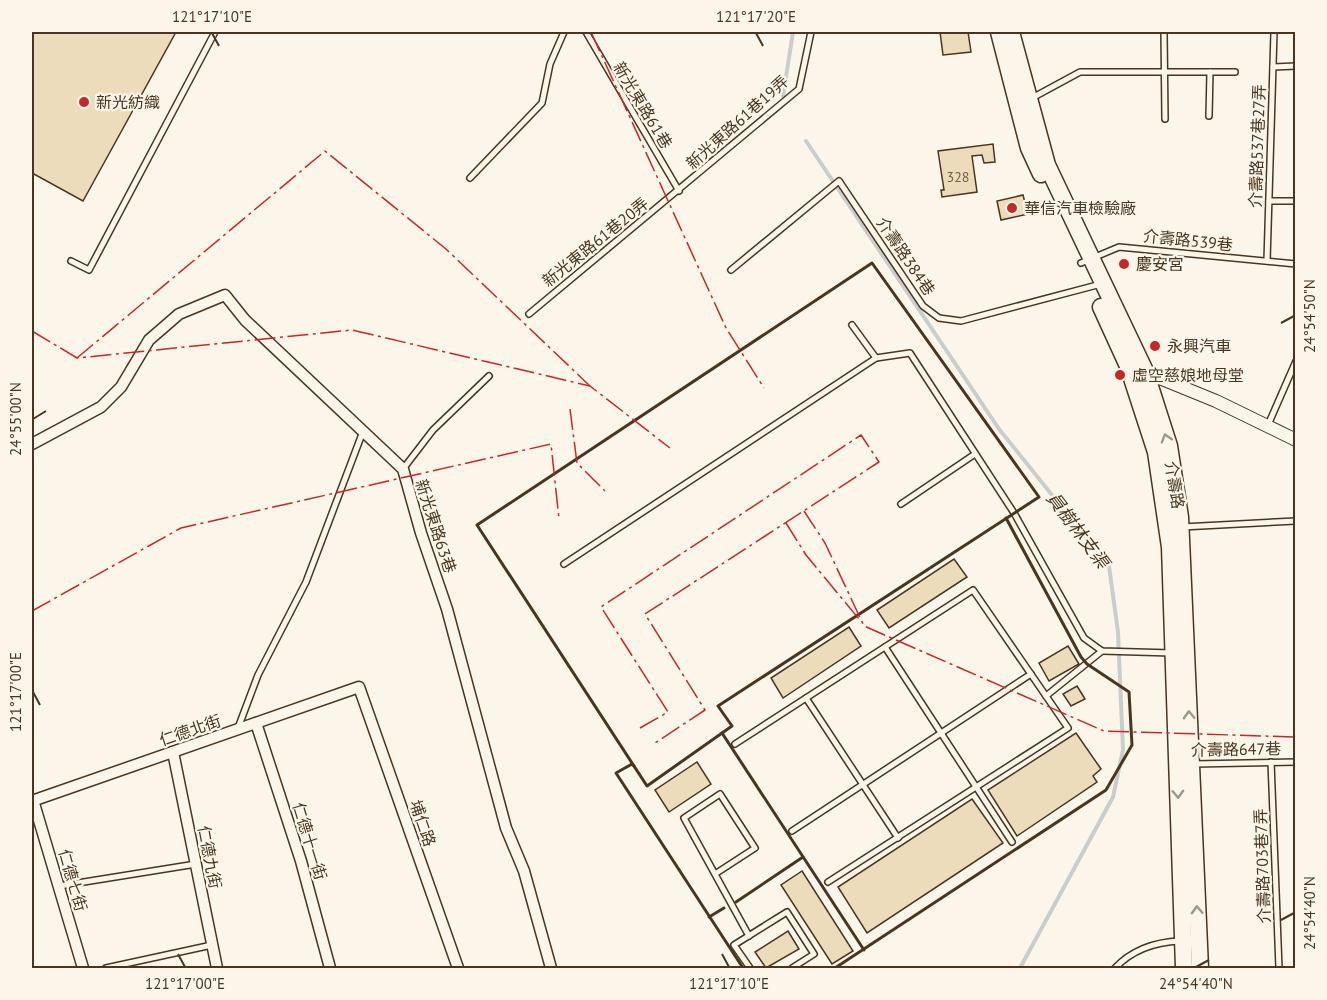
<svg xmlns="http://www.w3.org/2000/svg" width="1327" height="1000" font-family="'PT Sans','Noto Sans TC',sans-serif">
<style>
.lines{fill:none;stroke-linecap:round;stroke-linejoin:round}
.stream{stroke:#c9cecd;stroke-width:4}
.building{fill:#ecdcbc;stroke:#4a3520;stroke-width:1.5}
.service-casing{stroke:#4a3520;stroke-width:8}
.minor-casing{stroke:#4a3520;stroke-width:13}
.tertiary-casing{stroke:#4a3520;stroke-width:14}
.primary-casing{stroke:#4a3520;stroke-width:19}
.service{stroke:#fbf6e9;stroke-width:5}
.minor{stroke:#fbf6e9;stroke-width:10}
.tertiary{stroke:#fbf6e9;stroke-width:12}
.primary{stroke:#fbf6e9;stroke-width:16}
.wall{stroke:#4a3520;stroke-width:3}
.power{stroke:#c62828;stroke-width:1.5;stroke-dasharray:21 4.5 3 4.5;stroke-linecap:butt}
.oneway{stroke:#a29684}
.ticks{fill:none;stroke:#4a3520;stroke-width:2}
.poi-dot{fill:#c62828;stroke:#fbf6e9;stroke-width:2}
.labels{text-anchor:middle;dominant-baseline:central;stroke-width:4.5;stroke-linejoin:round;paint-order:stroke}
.number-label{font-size:14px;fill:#725f47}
.poi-label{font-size:16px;fill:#4a3520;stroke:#fbf6e9;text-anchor:start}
.street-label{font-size:16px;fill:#4a3520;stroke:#fbf6e9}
.water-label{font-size:18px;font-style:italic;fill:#4a3520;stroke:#fbf6e9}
.neatline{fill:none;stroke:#4a3520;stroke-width:2}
.ticks-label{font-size:15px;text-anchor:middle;fill:#4a3520}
</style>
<rect width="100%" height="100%" fill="#fbf6e9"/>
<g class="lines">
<g class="stream">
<path d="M783,96L793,32"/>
<path d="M806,141L999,429L1109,566L1118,632L1123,750L1113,797L1020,968"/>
</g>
</g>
<g class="building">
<path d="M32,32H176L83,201L32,173Z"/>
<path d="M940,32H968L971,52L943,55Z"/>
<path d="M993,144L995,162L984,163L982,155L972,156L977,192L942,197L941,190H944L938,151Z"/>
<path d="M1023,195L1028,214L1001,220L997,201Z"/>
<path d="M954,559L967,577L889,628L877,610Z"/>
<path d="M849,627L861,646L783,698L771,678Z"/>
<path d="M1068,646L1079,664L1049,681L1039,663Z"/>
<path d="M1077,686L1085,699L1071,706L1063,694Z"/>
<path d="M1076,733L1101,769L1093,776L1097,782L1017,836L988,790Z"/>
<path d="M697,762L711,784L669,812L655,790Z"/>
<path d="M972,799L1003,843L867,933L838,887Z"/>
<path d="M802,871L853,951L832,964L781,885Z"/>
<path d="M788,931L799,949L766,968L755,952Z"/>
</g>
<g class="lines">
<defs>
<g id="service">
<path d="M586,32L679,191"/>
<path d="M1164,32L1165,119"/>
<path d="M1273,67L1296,66"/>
<path d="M1032,98L1080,72H1235"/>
<path d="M1209,116L1210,72"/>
<path d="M470,178L542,103L550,64L564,32"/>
<path d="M1269,201H1296"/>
<path d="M71,261L89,270L215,32"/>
<path d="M1267,261L1274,32"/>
<path d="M1081,263L1119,247L1296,264"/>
<path d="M731,270L839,181L923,306L939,318L961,321L1101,284"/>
<path d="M529,314L799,89L811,32"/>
<path d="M852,325L876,358L910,353L1014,513L1084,638L1102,651L1172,653"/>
<path d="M1268,425L1296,361"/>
<path d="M403,469L433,430L489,376"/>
<path d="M901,504L975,454"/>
<path d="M1182,527L1296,521"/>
<path d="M564,564L876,358"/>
<path d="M885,647L1012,842"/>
<path d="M806,698L898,838"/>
<path d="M238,728L258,675L306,582L362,434"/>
<path d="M735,744L973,590L1046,696L1102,651"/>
<path d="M1271,762L1279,968"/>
<path d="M1194,764L1296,762"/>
<path d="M792,831L1031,674"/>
<path d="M715,874L755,848L720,794L684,818L749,936"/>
<path d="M828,882L1068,728L1046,696"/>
<path d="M59,886L196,864"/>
<path d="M106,968L212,945"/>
<path d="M750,968L734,945L787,912L814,954L792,968"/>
<path d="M1115,968C1132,950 1155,942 1180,941"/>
</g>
<g id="minor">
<path d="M32,444L101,407L121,387L149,340L179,314L225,295L245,320L403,469L421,533L447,609L506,828L524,871L551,968"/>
<path d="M256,723L301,861L330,968"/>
<path d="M173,752L217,968"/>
<path d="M33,800L83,968"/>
<path d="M32,801L359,687L458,968"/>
</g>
<path id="tertiary" d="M1140,370L1216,401L1296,440"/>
<g id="primary">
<path d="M999,32L1029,148L1041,174"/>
<path d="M1011,32L1047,165L1145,371L1169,446L1180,517L1200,968"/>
<path d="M1101,307L1128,366L1156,452L1170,547L1184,968"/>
</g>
</defs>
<use href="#service" class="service-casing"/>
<use href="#minor" class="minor-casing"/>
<use href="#tertiary" class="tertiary-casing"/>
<use href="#primary" class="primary-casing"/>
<use href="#service" class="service"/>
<use href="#minor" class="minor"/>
<use href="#tertiary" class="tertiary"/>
<use href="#primary" class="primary"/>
<g class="wall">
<path d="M872,263L1039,497L718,706L732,726L647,786L477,525Z"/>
<path d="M722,733L864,950"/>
<path d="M634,766L632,764L616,773L743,968"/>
<path d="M736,902L803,857"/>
<path d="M709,917L724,908"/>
<path d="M835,968L1106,790L1132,745L1129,692L1087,664L1081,657L1006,518"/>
</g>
<g class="power">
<path d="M591,32L726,328L764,388"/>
<path d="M32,331L77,358L352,330L590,386L670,448"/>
<path d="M77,358L325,151L446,249L590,386"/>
<path d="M570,409L577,463L605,491"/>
<path d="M804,511L825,543L864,626L1104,731L1296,737"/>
<path d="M786,523L806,555L859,619"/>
<path d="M32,611L181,528L551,444L559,519"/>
<path d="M640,728L668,712L601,607L861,435L879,462L645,614L705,710L652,745"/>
</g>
</g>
<defs><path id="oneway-chevron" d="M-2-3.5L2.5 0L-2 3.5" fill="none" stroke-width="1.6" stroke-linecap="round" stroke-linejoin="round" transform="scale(1.5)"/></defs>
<g class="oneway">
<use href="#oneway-chevron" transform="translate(1166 438) rotate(-107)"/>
<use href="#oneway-chevron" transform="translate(1189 715) rotate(-92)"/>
<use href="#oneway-chevron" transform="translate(1178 794) rotate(88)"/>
<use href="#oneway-chevron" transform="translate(1197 910) rotate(-92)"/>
</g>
<path class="ticks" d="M212,33L219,46M756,33L763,46M1281,323L1294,316M33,419L46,411M33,692L40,705M1281,920L1294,913M178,954L185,967M722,954L729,967M1196,967L1209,960"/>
<g class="poi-dot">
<circle cx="84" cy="102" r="6"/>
<circle cx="1012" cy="208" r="6"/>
<circle cx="1124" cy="264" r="6"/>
<circle cx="1155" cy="346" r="6"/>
<circle cx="1120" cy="375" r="6"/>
</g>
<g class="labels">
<g class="number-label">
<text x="958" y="177">328</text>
</g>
<g class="poi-label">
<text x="96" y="102">新光紡織</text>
<text x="1024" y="208">華信汽車檢驗廠</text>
<text x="1136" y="264">慶安宮</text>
<text x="1167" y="346">永興汽車</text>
<text x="1132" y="375">虛空慈娘地母堂</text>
</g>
<g class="street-label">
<text transform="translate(643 105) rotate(59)">新光東路61巷</text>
<text transform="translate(737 122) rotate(-42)">新光東路61巷19弄</text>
<text transform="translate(1257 146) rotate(-88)">介壽路537巷27弄</text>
<text transform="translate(1188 240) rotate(6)">介壽路539巷</text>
<text transform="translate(595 242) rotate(-39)">新光東路61巷20弄</text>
<text transform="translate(906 256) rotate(56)">介壽路384巷</text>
<text transform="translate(1175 485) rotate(81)">介壽路</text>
<text transform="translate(436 526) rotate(72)">新光東路63巷</text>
<text transform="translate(190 730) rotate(-19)">仁德北街</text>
<text transform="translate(1236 749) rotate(-1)">介壽路647巷</text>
<text transform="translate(423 823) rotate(71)">埔仁路</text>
<text transform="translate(310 841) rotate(73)">仁德十一街</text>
<text transform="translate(210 857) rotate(79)">仁德九街</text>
<text transform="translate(1262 866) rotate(-92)">介壽路703巷7弄</text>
<text transform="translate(73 880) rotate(74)">仁德七街</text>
</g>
<g class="water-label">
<text transform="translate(1078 530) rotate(53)">員樹林支渠</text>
</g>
</g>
<rect width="1327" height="1000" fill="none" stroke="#fbf6e9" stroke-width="66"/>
<rect x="33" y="33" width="1261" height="934" class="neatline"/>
<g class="ticks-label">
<text x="212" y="22">121°17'10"E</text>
<text x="756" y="22">121°17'20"E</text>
<text transform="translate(1310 316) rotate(-90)" y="5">24°54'50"N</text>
<text transform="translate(16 419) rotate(-90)" y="5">24°55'00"N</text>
<text transform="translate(16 692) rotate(-90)" y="5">121°17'00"E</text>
<text transform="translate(1310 913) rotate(-90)" y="5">24°54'40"N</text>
<text x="185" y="989">121°17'00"E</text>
<text x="729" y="989">121°17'10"E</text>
<text x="1196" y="989">24°54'40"N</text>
</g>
</svg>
